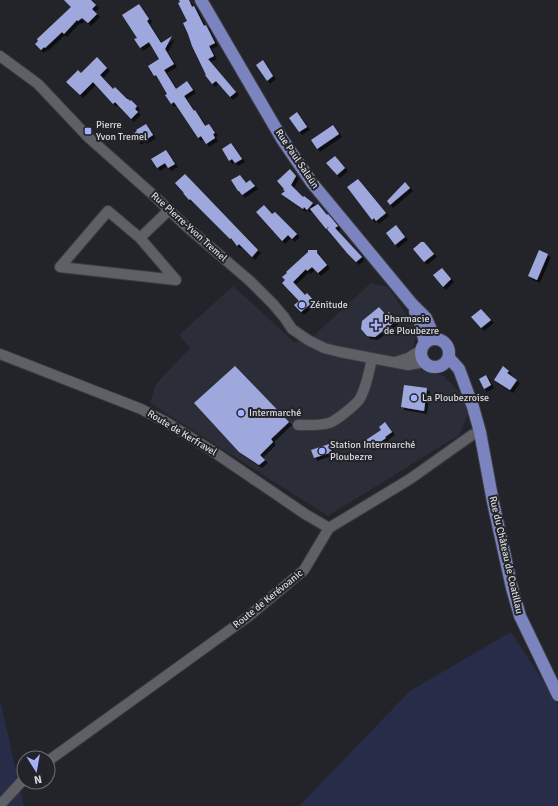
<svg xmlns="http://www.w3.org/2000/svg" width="558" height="806" font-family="Signika,sans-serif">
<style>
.built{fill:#2b2d38}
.green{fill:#272c48}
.building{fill:#9ea8dc;filter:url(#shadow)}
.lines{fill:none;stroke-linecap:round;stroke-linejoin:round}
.minor-casing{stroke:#3d3e43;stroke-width:12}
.major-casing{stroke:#3d3e43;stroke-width:14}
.minor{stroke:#5e6066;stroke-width:10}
.major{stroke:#7b84bf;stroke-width:12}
.poi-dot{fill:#a5b1fc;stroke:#232429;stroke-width:1.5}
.labels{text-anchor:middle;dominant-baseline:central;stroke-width:4;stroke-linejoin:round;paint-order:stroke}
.poi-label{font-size:10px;fill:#dadade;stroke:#232429;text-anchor:start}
.street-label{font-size:10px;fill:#dadade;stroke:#232429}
</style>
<defs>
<filter id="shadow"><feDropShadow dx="3" dy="3" stdDeviation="0" flood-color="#0009"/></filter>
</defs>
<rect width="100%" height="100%" fill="#232429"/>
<path class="built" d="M371,283L388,287L413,324L416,338L412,348L422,371L444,376L459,392L469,412L459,435L328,516L150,403L156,384L190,348L179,335L233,286L294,342L308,341Z"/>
<g class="green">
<path d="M511,632L558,704V806H299L410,691Z"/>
<path d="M0,700L24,806H0Z"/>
</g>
<g class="building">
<path d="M64,0H91L96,5L92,9L97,14L88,23L82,18L78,21L77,20L64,34L62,32L45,48L44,47L41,50L35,44L38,41L37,39L71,7Z"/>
<path d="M179,0H189L192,7L194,6L204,26L206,25L215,43L209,46L214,56L208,59L236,92L230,97L216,81L212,84L205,75H206L192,46L188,34L183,23L187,21L178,3L180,2Z"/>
<path d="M139,4L149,19L147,21L161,43L172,36L165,49L174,64L164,70L176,89L187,81L193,90L184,96L194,111L195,110L205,126L209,124L215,133L213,134L215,138L206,144L201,136L198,138L174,102L171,104L165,95L167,94L156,75L154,76L148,66L159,59L149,42L140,48L134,39L137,38L122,15Z"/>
<path d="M97,57L107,68L100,75L113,89L115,87L127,99H128L130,101L131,100L137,106L135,109L138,112L131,119L115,102L113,104L93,82L80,95L66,82L78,70L81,73Z"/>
<path d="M263,60L273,76L267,81L256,65Z"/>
<path d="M297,112L307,127L299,132L289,118Z"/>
<path d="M146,124L153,135L144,141L142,139L138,142L133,134L137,131L136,130Z"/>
<path d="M333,125L339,134L317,149L311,140Z"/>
<path d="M231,143L242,159L235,163L232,159L229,161L222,149Z"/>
<path d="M166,150L175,164L168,168L165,163L157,168L151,159Z"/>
<path d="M335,156L345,168L337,175L326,163Z"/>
<path d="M290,169L296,176L291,185L303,197L304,196L313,203L307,210L304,207L303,209L281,194L285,191L283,190L284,189L277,181Z"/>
<path d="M185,174L258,250L252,257L239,244L237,246L231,238L230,239L190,199L189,200L183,193H184L175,183Z"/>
<path d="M240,175L246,183L250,180L255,186L242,195L239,191H238L231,180Z"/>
<path d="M358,179L386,213L376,221L374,218L372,220L347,187Z"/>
<path d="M405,182L410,188L390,205L387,201Z"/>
<path d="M318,204L327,215L328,214L338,226L335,228L362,257L356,262L347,253L327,229L329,227H328L326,229L310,209Z"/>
<path d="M264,205L272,214L275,212L297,234L292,239L288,235L282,241L256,212Z"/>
<path d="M396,225L405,237L395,245L386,233Z"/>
<path d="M421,242H424L434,254L424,262L413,249Z"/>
<path d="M308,250H317V253L327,265L318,273L312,267L307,271L306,269L293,282L305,295L307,293L314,301L301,312L294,305L299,301L282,283L285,280L282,277L287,273L286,272L308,252Z"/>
<path d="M539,250L548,254L537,280L528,276Z"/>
<path d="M442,268L451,279L443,287L433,275Z"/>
<path d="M379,307L386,315L389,312L396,321L375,337L367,336L361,329L362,321Z"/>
<path d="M481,309L491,320L481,328L471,317Z"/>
<path d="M235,366L289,422L271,439L273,442L260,455L265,460L259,465L239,452L194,403Z"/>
<path d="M503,366L509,371L507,373L517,380L510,390L494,380Z"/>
<path d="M486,375L491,385L484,389L479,379Z"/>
<path d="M404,385L427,388L424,411L401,407Z"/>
<path d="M385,422L392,432L385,437L386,438L371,448L366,440L381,430L379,427Z"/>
<path d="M329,444L332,452L314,458L311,450Z"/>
</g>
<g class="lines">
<defs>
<g id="minor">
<path d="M0,56L38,84L88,137L151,193L187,227L250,281L273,304L284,317L292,329L308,340L324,348L340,352L408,365L425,362"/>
<path d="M140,238L176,280L60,267L108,211L140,238L169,210"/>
<path d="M0,354L141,409L166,422L211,450L305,514L329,528"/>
<path d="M395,362L408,358L421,350"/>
<path d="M298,425C309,425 319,426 329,423C336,421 354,406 359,400C366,390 369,371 372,359"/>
<path d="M48,761L249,616L304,570L329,528L410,479L472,435L480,432"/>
<path d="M0,805L24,779"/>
</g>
<g id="major">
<path d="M201,0L282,139L312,183L412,304L426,318L435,339"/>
<path d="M415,312L420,322L425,343"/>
<circle cx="435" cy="353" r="14"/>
<path d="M449,358L459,369L473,407L480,432L493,502L512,588L520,616L558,695"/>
</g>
</defs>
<use href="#minor" class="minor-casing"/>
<use href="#major" class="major-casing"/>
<use href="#minor" class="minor"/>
<use href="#major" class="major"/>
</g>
<g class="poi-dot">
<rect x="84" y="127" width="8" height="8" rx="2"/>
<circle cx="302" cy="305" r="4"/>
<path d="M374 319h4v4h4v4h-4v4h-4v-4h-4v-4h4z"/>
<circle cx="414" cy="398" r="4"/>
<circle cx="241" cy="413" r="4"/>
<circle cx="322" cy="451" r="4"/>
</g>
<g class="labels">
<g class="poi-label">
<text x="96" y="125">Pierre<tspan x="96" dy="12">Yvon Tremel</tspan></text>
<text x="310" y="305">Zénitude</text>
<text x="384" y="319">Pharmacie<tspan x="384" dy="12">de Ploubezre</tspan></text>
<text x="422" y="398">La Ploubezroise</text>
<text x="249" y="413">Intermarché</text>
<text x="330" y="445">Station Intermarché<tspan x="330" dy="12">Ploubezre</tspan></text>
</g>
<g class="street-label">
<text transform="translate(297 159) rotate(56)">Rue Paul Salaün</text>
<text transform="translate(189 227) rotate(42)">Rue Pierre-Yvon Tremel</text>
<text transform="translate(182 433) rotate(31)">Route de Kerfravel</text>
<text transform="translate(506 555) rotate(77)">Rue du Château de Coatillau</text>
<text transform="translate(268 599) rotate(-39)">Route de Kerévoanic</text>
</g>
</g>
<g transform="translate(36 770) rotate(169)"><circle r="19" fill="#232429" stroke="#6c6d71"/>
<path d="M0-3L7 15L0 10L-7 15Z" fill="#a5b1fc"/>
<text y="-6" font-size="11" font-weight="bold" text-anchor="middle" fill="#dadade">N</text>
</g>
</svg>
